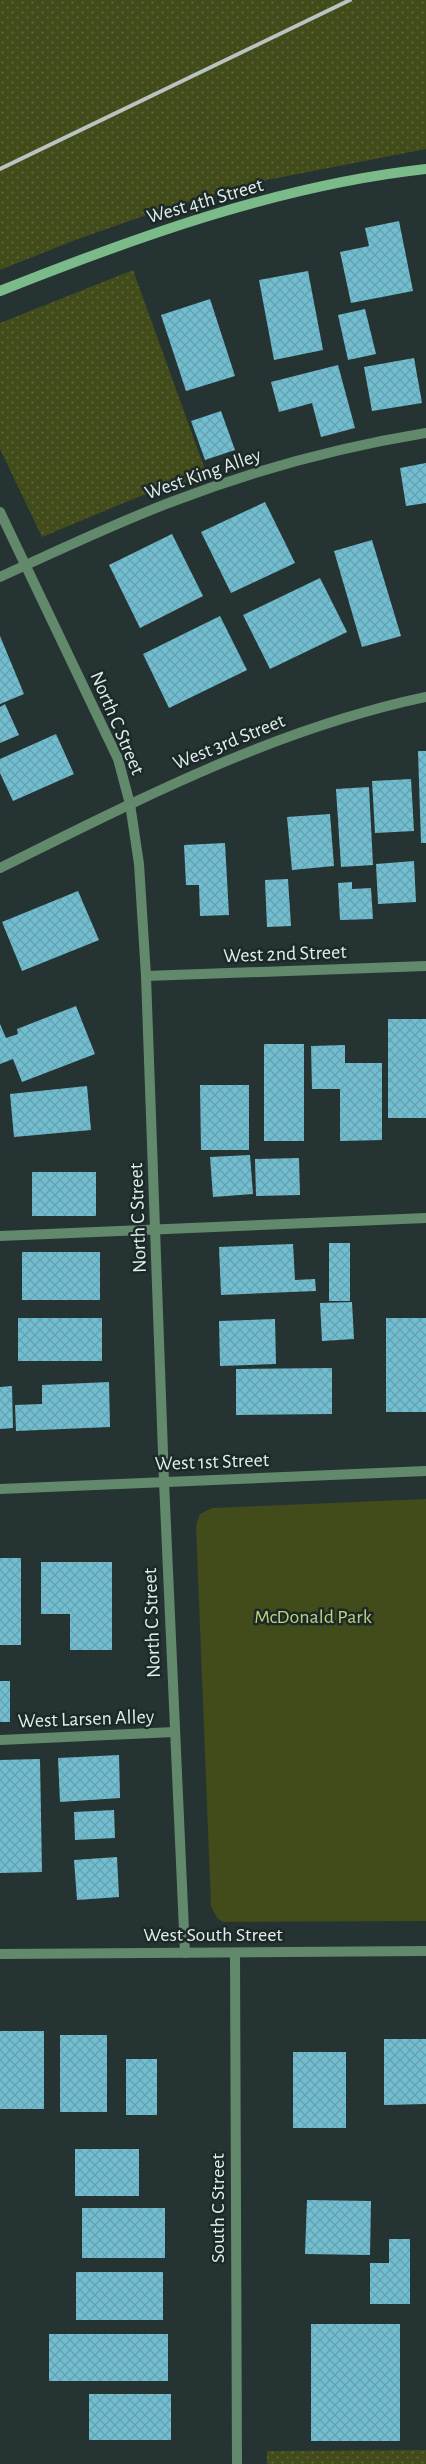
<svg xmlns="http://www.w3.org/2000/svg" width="426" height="2464" font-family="'Alegreya Sans',sans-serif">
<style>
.grass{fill:url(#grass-dots)}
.park{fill:#424b1a}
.building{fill:url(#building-cross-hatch)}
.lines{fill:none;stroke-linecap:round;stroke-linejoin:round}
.lane{stroke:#62896b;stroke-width:10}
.street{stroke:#62896b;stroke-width:10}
.secondary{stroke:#7bbb8a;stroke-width:10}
.rail{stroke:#b9c4c2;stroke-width:4}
.labels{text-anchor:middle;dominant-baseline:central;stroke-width:5;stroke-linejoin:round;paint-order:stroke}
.street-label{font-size:20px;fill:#e4edeb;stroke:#1b2a28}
.park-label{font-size:20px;fill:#c0d27e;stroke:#1b2a28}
</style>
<defs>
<pattern id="grass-dots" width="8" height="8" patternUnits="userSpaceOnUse" patternTransform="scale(1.25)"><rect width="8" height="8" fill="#424b1a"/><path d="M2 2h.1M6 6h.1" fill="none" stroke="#5d653b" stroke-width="1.8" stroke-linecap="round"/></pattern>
<pattern id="building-cross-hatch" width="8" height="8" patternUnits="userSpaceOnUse" patternTransform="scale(1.25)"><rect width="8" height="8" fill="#72bed1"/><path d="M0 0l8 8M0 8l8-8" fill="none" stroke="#66a0ae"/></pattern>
</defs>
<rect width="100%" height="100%" fill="#253432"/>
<g class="grass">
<path d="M0,0H426V149L267,180L169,207L75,240L0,270Z"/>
<path d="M133,270L207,475L138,497L42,537L0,449V323Z"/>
<path d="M426,2450V2464H267V2451Z"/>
</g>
<path class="park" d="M426,1499V1921L223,1922L217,1918L211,1906L196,1526L200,1514L212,1508Z"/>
<g class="building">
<path d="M399,221L413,291L351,303L340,252L369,246L365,228Z"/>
<path d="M308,271L323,350L274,360L259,280Z"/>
<path d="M210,299L235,376L186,391L161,315Z"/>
<path d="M365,309L376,354L348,360L338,315Z"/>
<path d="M414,358L422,403L372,411L364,367Z"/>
<path d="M338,365L355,428L321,437L312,403L279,412L271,382Z"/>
<path d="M221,411L235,450L205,460L191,421Z"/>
<path d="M426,463V503L406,506L400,468Z"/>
<path d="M265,502L295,563L231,593L201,532Z"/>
<path d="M172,534L203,596L140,628L109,565Z"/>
<path d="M372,540L401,636L362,647L334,551Z"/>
<path d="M320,578L347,632L270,669L243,615Z"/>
<path d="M220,616L247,670L169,708L143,654Z"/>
<path d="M0,636L24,694L0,704Z"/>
<path d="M5,704L19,735L0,743V707Z"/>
<path d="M56,734L74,774L13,801L0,773V759Z"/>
<path d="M418,751H426V843H421Z"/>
<path d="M411,779L414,831L375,833L372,781Z"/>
<path d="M369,787L373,865L341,867L336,789Z"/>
<path d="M330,814L334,866L292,870L287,817Z"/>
<path d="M225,843L229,915L200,916L199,885H186L184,845Z"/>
<path d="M414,861L416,902L378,904L376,864Z"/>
<path d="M288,879L291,926L267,927L265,880Z"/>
<path d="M352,882V889L371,888L373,919L340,920L338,883Z"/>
<path d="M78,891L99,940L22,971L2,922Z"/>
<path d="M76,1006L95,1054L22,1082L13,1059L0,1064V1024L6,1038L18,1034L17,1029Z"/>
<rect x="388" y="1019" width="38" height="99"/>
<rect x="264" y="1044" width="40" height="97"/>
<path d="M345,1045V1063H382V1140L340,1141V1089H312L311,1046Z"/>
<path d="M200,1085H249V1150H201Z"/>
<path d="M87,1086L91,1130L14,1137L10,1094Z"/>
<path d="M250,1155L253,1194L213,1197L210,1157Z"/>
<path d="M299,1158L300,1195L256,1196L255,1159Z"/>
<rect x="32" y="1172" width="64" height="44"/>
<rect x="329" y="1243" width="21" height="58"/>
<path d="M293,1244L295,1280L315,1279L316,1291L221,1295L219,1247Z"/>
<rect x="22" y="1252" width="78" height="48"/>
<path d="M352,1302L354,1339L322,1341L320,1303Z"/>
<rect x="18" y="1318" width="84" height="43"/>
<rect x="386" y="1318" width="40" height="94"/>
<path d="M275,1319L276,1364L220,1366L219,1321Z"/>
<path d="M332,1368V1414L236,1415V1369Z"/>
<path d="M109,1382L110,1427L16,1431L15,1405L42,1404V1385Z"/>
<path d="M12,1386L13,1428L0,1429V1387Z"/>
<rect x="0" y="1558" width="21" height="87"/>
<path d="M41,1562H112V1650H70V1614H41Z"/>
<rect x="0" y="1681" width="10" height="41"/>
<path d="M119,1755L120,1798L60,1802L58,1758Z"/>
<path d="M40,1759L42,1872L0,1873V1760Z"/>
<path d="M114,1810L115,1838L75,1840L74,1812Z"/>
<path d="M117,1857L119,1897L77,1900L74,1860Z"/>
<rect x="0" y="2031" width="44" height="78"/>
<rect x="60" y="2035" width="47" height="77"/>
<path d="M384,2039H426V2104L384,2105Z"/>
<rect x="293" y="2052" width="53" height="76"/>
<rect x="126" y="2059" width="31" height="56"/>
<rect x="75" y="2149" width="64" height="47"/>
<path d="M307,2200L371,2201L370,2255L305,2254Z"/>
<rect x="82" y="2208" width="83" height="50"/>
<path d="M389,2239H410V2304H370V2263H389Z"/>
<rect x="76" y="2272" width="87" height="48"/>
<rect x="311" y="2324" width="89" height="117"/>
<rect x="49" y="2334" width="119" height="47"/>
<rect x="89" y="2394" width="82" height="46"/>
</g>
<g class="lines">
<g class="lane">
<path d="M0,577C57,551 115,523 174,501C255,470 340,447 426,433"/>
<path d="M0,1236L426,1218"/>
<path d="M0,1740L174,1732"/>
</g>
<g class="street">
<path d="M0,512L118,759L130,804L139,864L146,976L164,1481L185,1953"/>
<path d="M0,868C138,800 274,729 426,697"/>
<path d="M146,976L426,966"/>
<path d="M0,1489L426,1471"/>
<path d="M235,1953L237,2464"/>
<path d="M0,1954L426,1951"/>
</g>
<path class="secondary" d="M0,291C136,237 280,185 426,169"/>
<path class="rail" d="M0,169L350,0"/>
</g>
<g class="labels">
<g class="street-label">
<text transform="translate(205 201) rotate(-16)">West 4th Street</text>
<text transform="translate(203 474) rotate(-19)">West King Alley</text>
<text transform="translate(117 723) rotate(67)">North C Street</text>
<text transform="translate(229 742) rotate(-22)">West 3rd Street</text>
<text transform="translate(285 954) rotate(-2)">West 2nd Street</text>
<text transform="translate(138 1218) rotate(-92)">North C Street</text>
<text transform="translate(212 1462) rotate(-2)">West 1st Street</text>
<text transform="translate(152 1623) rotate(-92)">North C Street</text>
<text transform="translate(86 1719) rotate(-2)">West Larsen Alley</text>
<text x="213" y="1935">West South Street</text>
<text transform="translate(218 2208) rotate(-90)">South C Street</text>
</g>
<g class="park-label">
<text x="313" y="1617">McDonald Park</text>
</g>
</g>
</svg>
